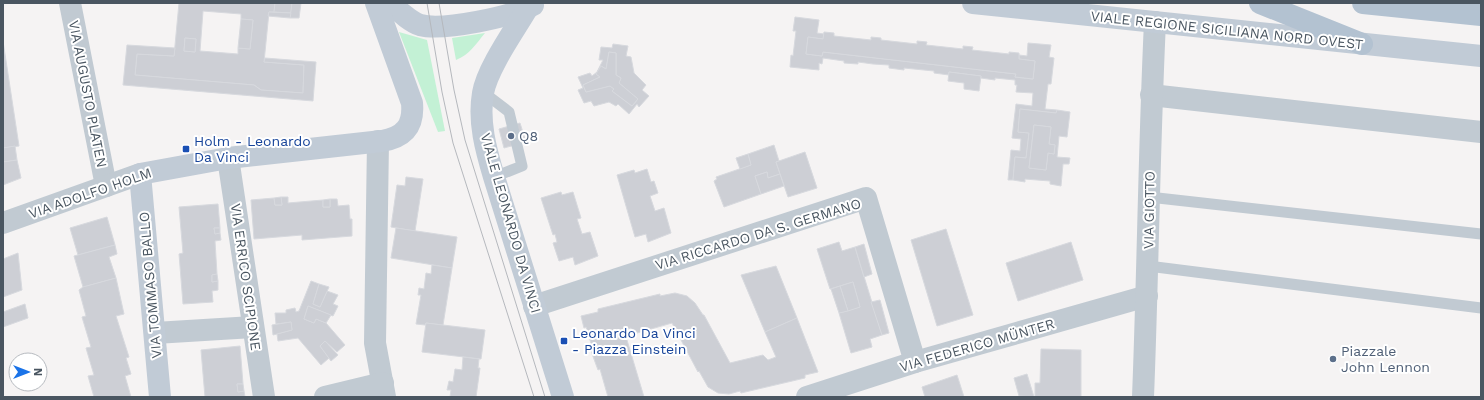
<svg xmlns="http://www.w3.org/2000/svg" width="1484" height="400" font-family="'Work Sans',sans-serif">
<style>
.green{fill:#c3f1d5}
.building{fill:#cdcfd5;stroke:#d7d9de;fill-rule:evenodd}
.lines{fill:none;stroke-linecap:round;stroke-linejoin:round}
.lane{stroke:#c1cad2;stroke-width:11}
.street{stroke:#c1cad2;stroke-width:22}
.secondary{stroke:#c1cbd6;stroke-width:22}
.primary{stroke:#b3c2d1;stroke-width:22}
.tram{stroke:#b5b8bd;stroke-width:1}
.service-dot{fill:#5c6f8a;stroke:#fff;stroke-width:1.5}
.transit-dot{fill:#1a4fb4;stroke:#fff;stroke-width:1.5}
.labels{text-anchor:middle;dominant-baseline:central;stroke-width:4;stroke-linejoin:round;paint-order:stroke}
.street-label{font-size:14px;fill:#4a5661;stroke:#fff}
.service-label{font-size:14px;fill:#4e5e75;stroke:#fff;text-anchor:start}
.transit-label{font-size:14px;fill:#164399;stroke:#fff;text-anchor:start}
</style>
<rect width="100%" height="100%" fill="#f5f3f3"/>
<g class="green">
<path d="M399,32L427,40L445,131L438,132Z"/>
<path d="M485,33C476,44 469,55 456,60L452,38Z"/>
</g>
<g class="building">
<path d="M179,3H275L274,12H269L264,62L304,65L303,93L261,90L254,85L135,75L137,54L174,56ZM203,11L241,14V19L253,20L250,49L238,48V54L200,51ZM185,38L196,39L195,52L184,51Z"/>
<path d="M275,3H292L291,13L274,12Z"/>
<path d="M292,3H301L299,18H290Z"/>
<path d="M269,12L291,13L290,18L268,16Z"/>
<path d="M795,17L819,20L817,33L824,34L823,39L808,37L806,54L822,56L823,52L1016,74L1015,77L1033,79L1035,61L1019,59V55L1027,56L1028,43L1051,45L1049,57L1054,58L1051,84H1048L1045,109L1057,110L1056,113L1020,109L1018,132L1029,133L1026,158L1015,157L1013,180H1008L1011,150L1020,151L1021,139L1012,138L1016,104L1032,106L1033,93L1016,92L1017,85H1015V80L995,78V80L981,78V76L949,72V75L934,73V71L904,68V70L889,68V65L873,64L858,62V64L844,63V61L823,58L822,64L819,63V70L790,67L791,55L793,56L796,31H793Z"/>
<path d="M241,19L253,20L250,49L238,48Z"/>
<path d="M824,32L834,33V36L871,40V37L881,38V40L917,44V41L927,42L926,45L963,49V46L973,47L972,50L1009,54V52L1019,53V59L1035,61L1033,79L1015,77L1016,74L823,52L822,56L806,54L808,37L823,39Z"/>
<path d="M185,38L196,39L195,52L184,51Z"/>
<path d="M3,41L19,146L3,148Z"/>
<path d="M613,44L628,46L626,56L631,57L634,73L646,85L642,90L649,96L639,107L637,104L629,114L618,104L616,106L609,102L594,106L591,101L584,103L578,90L583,88L578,77L590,73L592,76L597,72L603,60H599L601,47L612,48ZM609,52L616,53V75L621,78L619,83L638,99L632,106L612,91L614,89L610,86L586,92L583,85L600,77L596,74L601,66L606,69Z"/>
<path d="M127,45L175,48L174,56L137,54L135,75L254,85L261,90L303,93L304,65L264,62L265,58L316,62L313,101L123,85Z"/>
<path d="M609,52L616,53V75L621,78L619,83L638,99L632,106L612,91L614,89L610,86L586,92L583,85L600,77L596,74L601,66L606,69Z"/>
<path d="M949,72L981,76L979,91L964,89V83L948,81Z"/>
<path d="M1020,109L1056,113L1057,110L1070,112L1067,137L1059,136L1057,157L1070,158L1069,164H1063L1061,186L1050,184V181L1037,180L1025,179V182L1013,180L1015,157L1026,158L1029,133L1018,132ZM1034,125L1051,127L1049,144L1055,145L1054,154L1048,153L1046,170L1029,168Z"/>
<path d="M520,123L526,142L504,148L499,129Z"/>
<path d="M1034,125L1051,127L1049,144L1055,145L1054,154L1048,153L1046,170L1029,168Z"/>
<path d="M774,145L779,161L776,162L780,174L768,178L767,172L755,176L761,194L724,207L714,181L717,179L716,177L751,165L748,154Z"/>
<path d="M15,146L17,160L3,162V148Z"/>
<path d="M805,152L817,188L788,197L776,162Z"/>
<path d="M748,154L751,165L740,169L736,158Z"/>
<path d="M17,160L21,178L3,185V162Z"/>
<path d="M647,169L651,182L654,181L658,193L650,196L655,211L664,208L671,233L648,242L646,234L635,237L617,175L634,170L635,173Z"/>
<path d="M767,172L768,178L780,174L784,186L761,194L755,176Z"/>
<path d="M406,177L423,179L415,231L391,227L397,185L405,186Z"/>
<path d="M561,192L562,195L573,192L581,218L577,219L582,234L590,232L598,256L575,265L573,257L559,261L553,243L557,242L555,234L553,235L541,198Z"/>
<path d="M281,197H288V203L323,200V207H330V199H337L338,206L349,205L350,219H352V236L302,240V235L254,239L251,200L274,198L275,205H282Z"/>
<path d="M281,197L282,205H275L274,198Z"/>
<path d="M330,199V207H323V200Z"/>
<path d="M218,204L220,228H214L215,234L220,233L221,240L215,241L217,274L212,275V282L218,281V290L212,291L213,302L183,304L179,254L183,253L179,207Z"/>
<path d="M107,217L115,245L78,255L70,228Z"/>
<path d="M214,228H220V233L215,234Z"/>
<path d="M396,228L457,237L452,268L391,258Z"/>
<path d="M946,229L973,315L937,326L911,240Z"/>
<path d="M839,242L842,251L855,247L882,335L870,339L872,347L851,353L839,313L860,307L853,282L830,289L817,249Z"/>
<path d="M1071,242L1083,280L1018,301L1006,263Z"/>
<path d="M864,244L872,274L864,277L855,247Z"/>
<path d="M115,245L117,254L109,257L116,278L83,287L74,256Z"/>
<path d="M18,253L22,290L3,297V259Z"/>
<path d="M432,265L452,268L443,325L426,323L425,325L416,324L421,295H418L419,288L424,289L426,273L431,274Z"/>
<path d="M776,266L797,318L765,332L741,275Z"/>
<path d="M217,274L218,281L212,282V275Z"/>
<path d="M116,278L124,314L116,316L129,357L126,358L131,374L125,376L131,397H94L88,376L94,375L86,348L91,347L82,317L86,316L79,290L83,287Z"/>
<path d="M311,281L319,284L313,304L320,307L327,291L338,295L333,304L338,306L333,316L308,306L304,319L314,323L316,319L326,323L345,345L337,352L325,341L320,346L329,358L321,365L298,338L278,341L277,334L292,330L291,322L276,324L275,313H286V310L295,308L296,312L299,311Z"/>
<path d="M853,282L860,307L848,311L840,286Z"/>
<path d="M319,284L329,287L320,307L313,304Z"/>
<path d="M840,286L848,311L839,313L831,289Z"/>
<path d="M675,293L687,296L695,303L703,315H704L730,363L763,355L768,360L776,357L765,332L797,318L818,372L805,375V378L741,393L740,391L729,394L718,393L708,387L699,371L698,372L672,323L637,333L631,328L624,330L644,397H608L600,369L598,370L591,351L593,350L586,327L584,328L581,316L598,312V309L660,294V296Z"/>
<path d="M880,300L889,333L882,335L871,302Z"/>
<path d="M25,304L28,318L3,327V312Z"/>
<path d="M308,306L331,315L326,323L316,319L314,323L304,319Z"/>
<path d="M291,322L292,330L273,335L272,325Z"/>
<path d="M426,323L485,330L481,359L422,352Z"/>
<path d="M325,341L338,355L331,361L320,346Z"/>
<path d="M240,346L243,384H237L238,392L244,391L245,397H205L201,350Z"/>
<path d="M1041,349L1081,350V397H1035V383H1040Z"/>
<path d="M463,357L479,359L478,368H480L476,397H450L451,390H447L449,381L453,382L455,369L462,370Z"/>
<path d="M1027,374L1034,397L1019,396L1014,378Z"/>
<path d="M957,375L964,397H925L922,387Z"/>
<path d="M237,384H243L244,391L238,392Z"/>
</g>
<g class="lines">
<g class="lane">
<path d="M483,92L509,112L522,166L494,177"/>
<path d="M1149,197L1481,234"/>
<path d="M1148,266L1481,308"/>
</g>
<g class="street">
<path d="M70,3L106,186"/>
<path d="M1151,95L1481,132"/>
<path d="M378,141L375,343L385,397"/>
<path d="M228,158L264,397"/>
<path d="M3,223L140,174"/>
<path d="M534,306L866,198L915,362"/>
<path d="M155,333L253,327"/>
<path d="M325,397L383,383"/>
<path d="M807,397L915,362L1147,296"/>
<path d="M1143,397C1148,272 1149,147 1155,22"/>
</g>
<g class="secondary">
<path d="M390,3C399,11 409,21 420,25C443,31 512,17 533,5"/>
<path d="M973,3L1481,56"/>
<path d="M527,9C514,31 487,69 483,93C478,122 486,150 494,177L563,397"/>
<path d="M160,397L140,174L228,158L382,141C405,137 414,125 412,103L376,3"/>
</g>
<g class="primary">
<path d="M1260,3L1362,44"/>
<path d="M1363,3L1481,15"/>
</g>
<g class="tram">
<path d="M427,3L442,92L453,143L534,397"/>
<path d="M439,3L454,90L465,140L545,397"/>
</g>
</g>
<g class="service-dot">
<circle cx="511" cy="136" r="4"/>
<circle cx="1333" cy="359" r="4"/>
</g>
<g class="transit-dot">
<rect x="182" y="145" width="8" height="8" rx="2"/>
<rect x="560" y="337" width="8" height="8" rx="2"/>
</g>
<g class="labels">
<g class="street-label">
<text transform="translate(1227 30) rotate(6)">VIALE REGIONE SICILIANA NORD OVEST</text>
<text transform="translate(88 94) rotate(79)">VIA AUGUSTO PLATEN</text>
<text transform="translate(90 193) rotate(-19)">VIA ADOLFO HOLM</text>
<text transform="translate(1149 210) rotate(-89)">VIA GIOTTO</text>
<text transform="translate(511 223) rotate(74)">VIALE LEONARDO DA VINCI</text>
<text transform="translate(758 234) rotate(-17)">VIA RICCARDO DA S. GERMANO</text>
<text transform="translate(246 277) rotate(82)">VIA ERRICO SCIPIONE</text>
<text transform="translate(150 285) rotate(-95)">VIA TOMMASO BALLO</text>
<text transform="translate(977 345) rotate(-16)">VIA FEDERICO MÜNTER</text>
</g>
<g class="service-label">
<text x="519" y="136">Q8</text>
<text x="1341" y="351">Piazzale<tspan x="1341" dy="16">John Lennon</tspan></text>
</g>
<g class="transit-label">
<text x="194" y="141">Holm - Leonardo<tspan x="194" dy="16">Da Vinci</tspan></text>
<text x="572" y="333">Leonardo Da Vinci<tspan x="572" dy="16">- Piazza Einstein</tspan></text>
</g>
</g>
<rect width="1484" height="400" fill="none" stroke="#4a5661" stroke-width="8"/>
<g transform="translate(28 372) rotate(90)"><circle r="19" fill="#ffffff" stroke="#b7bbc0"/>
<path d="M0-3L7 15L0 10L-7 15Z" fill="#1a73e8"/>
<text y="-6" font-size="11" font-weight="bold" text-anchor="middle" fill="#4a5661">N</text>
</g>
</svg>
